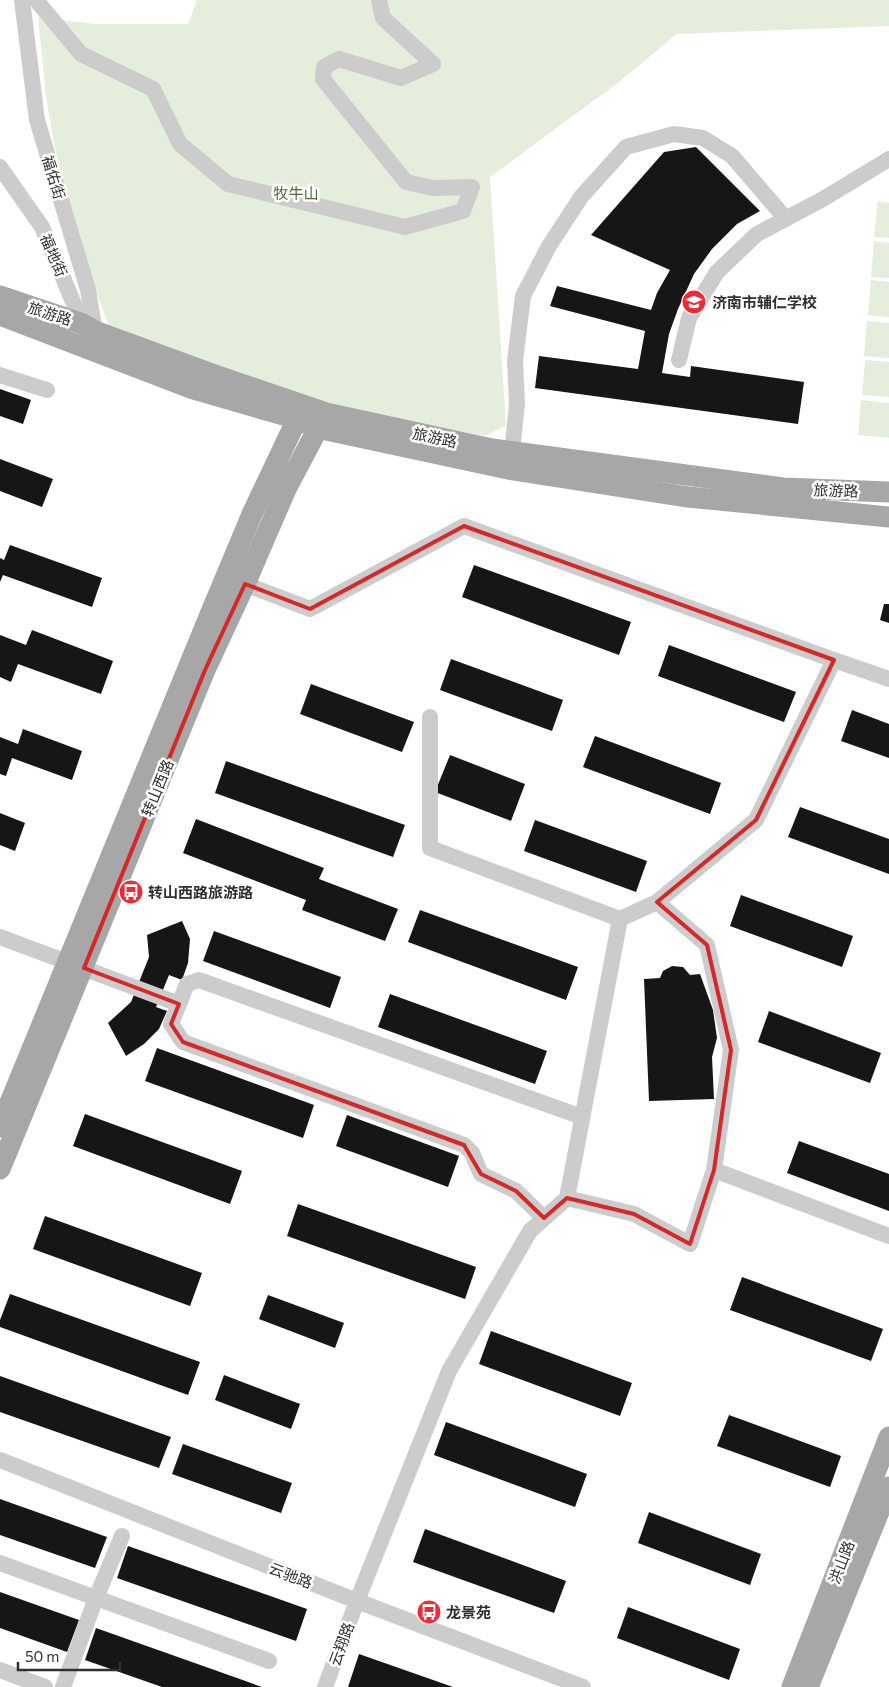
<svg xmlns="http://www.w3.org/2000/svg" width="889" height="1687" font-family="Commissioner,'Noto Sans SC',sans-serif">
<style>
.green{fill:#e5eddc}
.building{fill:#161616}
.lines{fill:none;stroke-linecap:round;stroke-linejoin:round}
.minor{stroke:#ccc;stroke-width:16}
.major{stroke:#a7a7a7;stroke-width:21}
.marked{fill:none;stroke:#d62828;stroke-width:4;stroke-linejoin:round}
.labels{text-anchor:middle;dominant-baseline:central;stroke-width:5;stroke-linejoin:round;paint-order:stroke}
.street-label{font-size:15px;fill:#2f2f2f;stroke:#fff}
.park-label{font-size:15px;fill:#516c3a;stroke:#fff}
.poi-label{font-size:15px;font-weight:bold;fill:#2f2f2f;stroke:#fff;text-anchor:start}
</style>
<rect width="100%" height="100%" fill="#fff"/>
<g class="green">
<path d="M197,0H889V26L677,34L615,85L490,177L506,426L484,436L311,401L110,328L88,271L58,166L46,97L38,17L95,24H188Z"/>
<path d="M878,201L889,203V238L874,237Z"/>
<path d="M874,241L889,243V278L871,277Z"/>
<path d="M871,280L889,282V317L868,315Z"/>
<path d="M867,321L889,323V358L864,356Z"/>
<path d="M865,360L889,362V397L862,395Z"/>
<path d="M861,400L889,403V438L858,435Z"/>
</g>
<g class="building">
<path d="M696,147L760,211L737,224L712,249L694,274L678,309L669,334L662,373L690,377L691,366L804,382L798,424L535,388L539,356L638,369L645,331L550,306L557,286L651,310L657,293L670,270L591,235L664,152Z"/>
<path d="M0,389L31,400L23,424L0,416Z"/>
<path d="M0,459L53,479L42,507L0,491Z"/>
<path d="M10,545L102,578L92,607L3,575L0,582V558L4,560Z"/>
<path d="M474,565L631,622L619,655L462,597Z"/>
<path d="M884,604H889V623L880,620Z"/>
<path d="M32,630L113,661L101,694L18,664L11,682L0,677V635L26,645Z"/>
<path d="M669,645L796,692L784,722L658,676Z"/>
<path d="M451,659L563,700L552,731L440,690Z"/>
<path d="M311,684L414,722L402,752L300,714Z"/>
<path d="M852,710L889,724V758L841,741Z"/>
<path d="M23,729L82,751L72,780L12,758L6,776L0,774V737L18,744Z"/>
<path d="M595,736L721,783L710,814L583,767Z"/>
<path d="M450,755L525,784L511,821L435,792Z"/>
<path d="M226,761L405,825L393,857L215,793Z"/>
<path d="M800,807L889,839V874L788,837Z"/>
<path d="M0,813L25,823L15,851L0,845Z"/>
<path d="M196,819L324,868L319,879L398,909L385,941L302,910L306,900L183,853Z"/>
<path d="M535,820L647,861L636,892L524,851Z"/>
<path d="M741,895L853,936L842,967L730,926Z"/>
<path d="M420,910L578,967L566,1000L408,942Z"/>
<path d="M182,921L190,939L188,963L182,980L169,975L156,1007L167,1011L159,1029L144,1044L126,1056L108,1023L131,1002L149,957L147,935Z"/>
<path d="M214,931L341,977L330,1008L203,961Z"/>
<path d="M672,966L683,967L690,975L700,974L713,1010L717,1038L712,1057L714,1099L649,1101L644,979L660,978L663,971Z"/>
<path d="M390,994L547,1051L535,1084L378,1027Z"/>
<path d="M769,1011L881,1053L870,1083L758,1042Z"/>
<path d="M157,1048L314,1105L303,1138L145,1081Z"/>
<path d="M85,1114L242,1171L230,1204L73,1146Z"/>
<path d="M347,1115L459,1156L448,1187L336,1146Z"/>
<path d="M799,1141L889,1174V1211L787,1173Z"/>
<path d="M298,1204L476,1267L465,1299L287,1236Z"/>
<path d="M45,1216L202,1273L190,1306L33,1249Z"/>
<path d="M742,1277L883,1329L871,1361L730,1310Z"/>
<path d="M10,1294L200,1362L188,1395L0,1327V1320Z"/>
<path d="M268,1295L344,1323L335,1348L259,1319Z"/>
<path d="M491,1331L632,1383L620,1416L479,1364Z"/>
<path d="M224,1375L300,1404L291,1429L215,1400Z"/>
<path d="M0,1376L171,1437L159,1468L0,1412Z"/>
<path d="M729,1415L841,1456L830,1487L717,1446Z"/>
<path d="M446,1422L587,1474L575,1507L434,1455Z"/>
<path d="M183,1444L292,1483L281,1513L172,1474Z"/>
<path d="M0,1499L107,1537L95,1568L0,1535Z"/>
<path d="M649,1512L761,1554L750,1585L638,1543Z"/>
<path d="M425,1529L566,1581L554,1613L413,1562Z"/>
<path d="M128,1546L307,1609L296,1641L117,1578Z"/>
<path d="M0,1592L79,1620L67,1652L0,1628Z"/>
<path d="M628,1607L740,1649L729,1680L617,1638Z"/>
<path d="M96,1628L262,1687H162L85,1660Z"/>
<path d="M359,1654L453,1687H348Z"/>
</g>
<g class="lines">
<g class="minor">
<path d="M22,0L37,120L88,290L95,331L94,339"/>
<path d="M36,0L81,54L153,89L180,144L228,184L405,227L463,211L472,187L433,188L406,182L323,79L324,67L339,59L401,78L433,64L383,18L379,0"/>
<path d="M0,167L42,227L85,331"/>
<path d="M679,360L689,318L717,272L757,234L823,199L889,159"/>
<path d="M0,375L47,390"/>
<path d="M512,452L517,404L515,361L523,296L549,246L581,197L626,147L674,134L703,138L732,156L786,219"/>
<path d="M245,584L310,609L464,526L834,660L889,679"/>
<path d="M834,660L756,820L657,902L707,945L731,1050L714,1170L889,1236"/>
<path d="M430,717V848L620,919L657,902"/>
<path d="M620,919L567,1198L634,1214L690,1244L714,1170"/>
<path d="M0,937L179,1004"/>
<path d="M544,1218L516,1191L481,1174L472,1153L464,1145L183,1042L171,1024L187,984L199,980L582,1117"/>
<path d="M0,1460L357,1601L583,1687"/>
<path d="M0,1563L269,1661"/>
<path d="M0,1670L45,1687"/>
<path d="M63,1687L96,1598L122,1536"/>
<path d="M325,1687L357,1601L449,1371L530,1231L567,1198"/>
</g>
<g class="major">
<path d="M0,296L83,324L95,331L215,375L326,413L492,449L783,488L889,492"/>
<path d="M0,315L193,389L297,419L317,428L508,469L688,497L889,517"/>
<path d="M0,1127L209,617L252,514L297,419L300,405"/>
<path d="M0,1169L205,670L245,584L286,489L324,417"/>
<path d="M792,1687L889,1437"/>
<path d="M808,1687L889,1487"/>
</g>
</g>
<path class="marked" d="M464,526L834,660L756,820L657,902L707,945L731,1050L714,1170L690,1244L634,1214L567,1198L544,1218L516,1191L481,1174L464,1145L183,1042L171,1024L179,1004L84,968L205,670L245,584L310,609Z"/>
<defs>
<symbol id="school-disc" viewBox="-11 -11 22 22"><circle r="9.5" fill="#ed2a36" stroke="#fff"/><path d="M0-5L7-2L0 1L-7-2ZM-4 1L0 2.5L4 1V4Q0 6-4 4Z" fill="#fff"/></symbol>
<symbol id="bus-disc" viewBox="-11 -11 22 22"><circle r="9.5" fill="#ed2a36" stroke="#fff"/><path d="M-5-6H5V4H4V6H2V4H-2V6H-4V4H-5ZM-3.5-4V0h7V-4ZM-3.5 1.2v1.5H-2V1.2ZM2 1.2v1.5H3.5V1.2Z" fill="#fff"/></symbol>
</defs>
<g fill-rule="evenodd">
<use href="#school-disc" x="680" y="288" width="28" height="28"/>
<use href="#bus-disc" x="117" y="878" width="28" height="28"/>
<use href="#bus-disc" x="415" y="1598" width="28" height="28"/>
</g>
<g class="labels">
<g class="street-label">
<text transform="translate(54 177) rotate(73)">福佑街</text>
<text transform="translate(54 255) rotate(67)">福地街</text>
<text transform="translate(50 313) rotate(18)">旅游路</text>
<text transform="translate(435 437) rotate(12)">旅游路</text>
<text transform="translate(836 490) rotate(2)">旅游路</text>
<text transform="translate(157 788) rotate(-68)">转山西路</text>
<text transform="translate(841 1562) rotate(-69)">洪山路</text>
<text transform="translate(291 1575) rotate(21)">云驰路</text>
<text transform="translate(341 1644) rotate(-70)">云翔路</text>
</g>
<g class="park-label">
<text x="296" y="193">牧牛山</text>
</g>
<g class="poi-label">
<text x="712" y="302">济南市辅仁学校</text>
<text x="148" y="892">转山西路旅游路</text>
<text x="446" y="1612">龙景苑</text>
</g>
</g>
<path d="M18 1662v8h102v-8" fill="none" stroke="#2f2f2f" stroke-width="2.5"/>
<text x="25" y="1662" font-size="15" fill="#2f2f2f" stroke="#ffffff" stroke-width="4" paint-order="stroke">50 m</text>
</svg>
